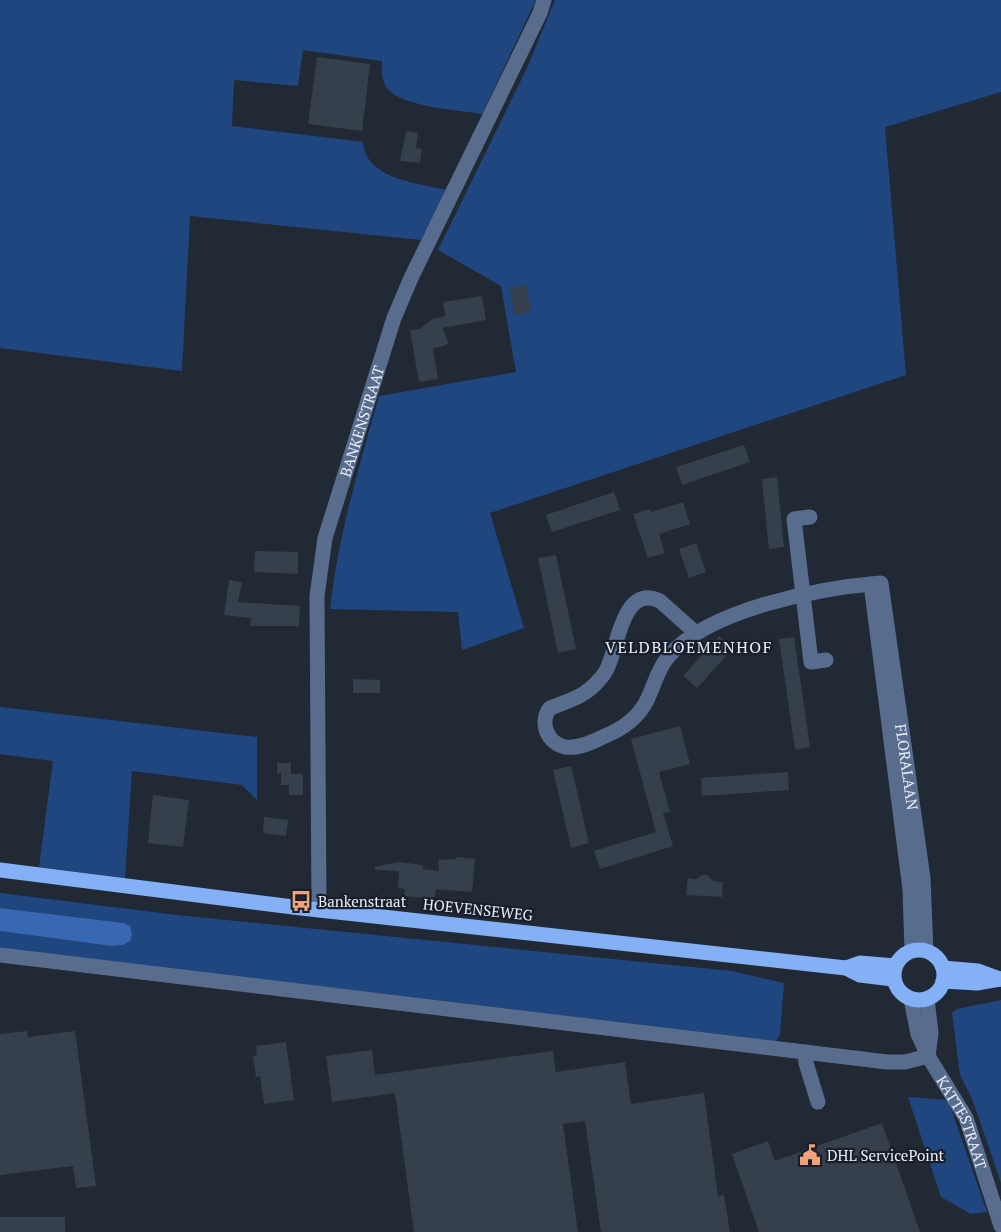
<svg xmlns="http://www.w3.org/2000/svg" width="1001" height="1232" font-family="'PT Serif',serif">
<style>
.green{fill:#204680}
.water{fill:#3868b3}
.building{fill:#363f4c}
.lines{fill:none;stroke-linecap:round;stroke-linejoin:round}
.minor{stroke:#586d8e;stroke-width:15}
.major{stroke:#84b1f5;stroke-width:15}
.labels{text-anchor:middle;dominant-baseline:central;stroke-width:4.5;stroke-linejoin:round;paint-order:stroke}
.street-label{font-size:15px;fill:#eaf0f8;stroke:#181f2b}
.poi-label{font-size:15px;fill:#eaf0f8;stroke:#181f2b;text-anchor:start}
.neighbourhood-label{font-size:16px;letter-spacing:1.5px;fill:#eaf0f8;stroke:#181f2b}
</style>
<rect width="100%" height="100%" fill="#212935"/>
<g class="green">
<path d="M0,0H536L482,114C459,110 401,107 387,88C381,80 382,71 382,61L303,50L298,86L234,80L232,126L363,142C365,179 418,183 446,190L421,240L190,216L182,371L0,348Z"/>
<path d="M555,0H1001V92L885,127L906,375L490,513L524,628L462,650L458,612L330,609C338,536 359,467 379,396L516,372L501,286L438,250L527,68Z"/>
<path d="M0,707L257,737V800L242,785L132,771L125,878L39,867L53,761L0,754Z"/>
<path d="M0,893L177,915L732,971L784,983L780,1034L776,1041L0,948V931L111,946L123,945L130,941L124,923L0,908Z"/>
<path d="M1001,1000V1183L973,1101L960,1075L952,1013L957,1009Z"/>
<path d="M908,1097L948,1100L987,1212L971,1214L941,1197Z"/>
</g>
<path class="water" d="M0,908L124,923L130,926L132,934L130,941L123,945L111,946L0,931Z"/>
<g class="building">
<path d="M317,57L370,64L362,131L308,124Z"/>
<path d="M406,131L418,133L416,148L422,149L420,163L400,161Z"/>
<path d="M526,285L531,312L514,315L510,288Z"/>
<path d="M482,296L486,320L442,328L449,343L444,346L433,348L438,379L419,382L410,330L420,329L432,319L445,316L443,302Z"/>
<path d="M744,445L750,462L682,485L676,467Z"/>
<path d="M777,477L784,547L769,549L762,479Z"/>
<path d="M614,492L620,510L552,532L546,515Z"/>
<path d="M683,502L690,524L659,534L665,553L648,558L633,514L650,509L651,512Z"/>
<path d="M696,543L706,572L689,578L679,549Z"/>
<path d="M255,551L298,552V574L254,572Z"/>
<path d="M556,555L576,649L558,653L538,558Z"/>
<path d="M229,580L242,582L238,602L300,606L299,626H250L251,618L224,615Z"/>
<path d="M719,636L733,648L697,688L683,676Z"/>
<path d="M794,637L810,747L795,750L779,639Z"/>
<path d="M353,679L380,680V693H353Z"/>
<path d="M680,726L690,764L659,772L670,812L663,813L673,846L600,869L594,851L656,832L631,739Z"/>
<path d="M277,763H291V774H303V795H289V785H281V773H277Z"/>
<path d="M571,766L589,843L571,848L553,770Z"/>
<path d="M788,772L789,790L702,796L701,778Z"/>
<path d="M153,795L189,800L183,847L148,843Z"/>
<path d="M264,817L288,820L286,836L263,833Z"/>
<path d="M456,857L475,859L472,892L436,889L434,899L404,896L405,889L398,888L399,871L375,870L374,867L398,862L423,865V869L439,871L438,860L456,859Z"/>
<path d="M702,875H708L713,881L723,882L722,897L686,895L688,878L696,879Z"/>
<path d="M27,1031L28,1037L75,1031L96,1186L76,1188L73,1166L0,1175V1034Z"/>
<path d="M286,1042L294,1100L264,1104L260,1076L256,1077L253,1056L257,1055L256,1046Z"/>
<path d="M372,1050L375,1075L553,1051L556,1072L625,1062L631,1104L704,1093L718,1196L724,1195L730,1232H601L585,1121L563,1124L578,1232H414L395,1093L332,1102L326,1056Z"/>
<path d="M882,1123L920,1232H759L732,1154L768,1141L775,1161Z"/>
<rect x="0" y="1217" width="65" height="15"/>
</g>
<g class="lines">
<g class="minor">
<path d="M810,517L794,519L811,662L826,660"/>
<path d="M871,584L910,889L912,950"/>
<path id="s1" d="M696,633L660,601C624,584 618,643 609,664C607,670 603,676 599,680C586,696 569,701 550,708C539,722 547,743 565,747C578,749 593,742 605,736C622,729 637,719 646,702C654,687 657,670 668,657C708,609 820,588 881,583L923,878L926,951"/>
<path id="s2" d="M319,910L317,596L325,538L394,318L411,278L540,13L544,0"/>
<path d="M0,955L887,1062H905L928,1056"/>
<path id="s3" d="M911,999L918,1034L928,1056L966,1118L1001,1226"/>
<path d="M927,999L931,1033L928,1056"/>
<path d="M805,1052L806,1063L818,1102"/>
</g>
<g class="major">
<path d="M0,870L301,908L846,968L860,975L893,979"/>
<circle cx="919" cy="975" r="25"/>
<path d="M846,968L860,963L895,966"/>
<path d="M943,968L978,971L1000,979"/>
<path d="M943,981L977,983L1001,979"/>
</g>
</g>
<defs>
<symbol id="bus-bare" viewBox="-9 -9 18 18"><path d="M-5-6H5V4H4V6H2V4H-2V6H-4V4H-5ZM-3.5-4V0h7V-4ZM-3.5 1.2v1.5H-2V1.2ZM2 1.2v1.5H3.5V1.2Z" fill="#f0a279" stroke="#181f2b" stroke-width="2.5" paint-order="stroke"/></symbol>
<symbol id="civic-bare" viewBox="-9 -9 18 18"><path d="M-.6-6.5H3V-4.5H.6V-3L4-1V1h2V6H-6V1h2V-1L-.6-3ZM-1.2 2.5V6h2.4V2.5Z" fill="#f0a279" stroke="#181f2b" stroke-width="2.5" paint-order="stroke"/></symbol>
</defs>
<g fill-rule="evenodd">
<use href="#bus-bare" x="286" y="886" width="30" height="30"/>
<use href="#civic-bare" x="795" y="1140" width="30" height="30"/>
</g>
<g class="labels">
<g class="street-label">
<text stroke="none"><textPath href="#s2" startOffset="495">BANKENSTRAAT</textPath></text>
<text stroke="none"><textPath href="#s1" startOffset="830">FLORALAAN</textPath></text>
<text transform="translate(478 909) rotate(6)">HOEVENSEWEG</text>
<text stroke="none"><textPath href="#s3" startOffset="135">KATTESTRAAT</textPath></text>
</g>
<g class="poi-label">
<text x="318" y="901">Bankenstraat</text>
<text x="827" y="1155">DHL ServicePoint</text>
</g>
<g class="neighbourhood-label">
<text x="689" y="647">VELDBLOEMENHOF</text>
</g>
</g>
</svg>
